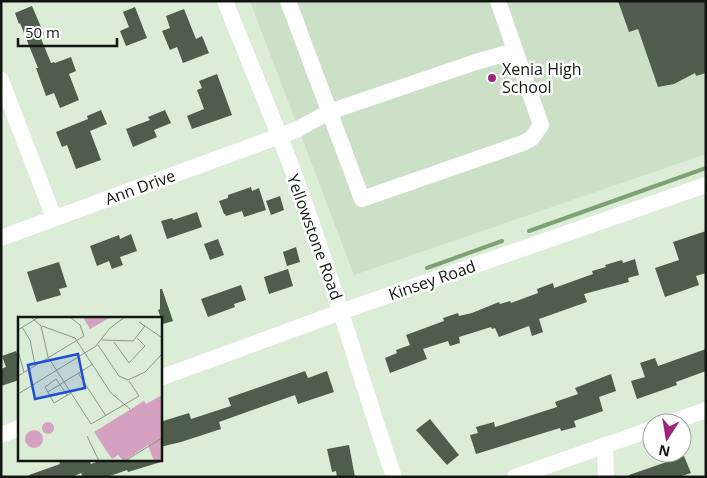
<svg xmlns="http://www.w3.org/2000/svg" width="707" height="478" font-family="'Open Sans',sans-serif">
<style>
.built{fill:#cbe0c6}
.lines{fill:none;stroke-linecap:round;stroke-linejoin:round}
.stream{stroke:#7ea274;stroke-width:4}
.building{fill:#4f5d4c}
.minor{stroke:#fff;stroke-width:16}
.poi-dot{fill:#9e247a;stroke:#fff;stroke-width:2}
.labels{text-anchor:middle;dominant-baseline:central;stroke-width:5;stroke-linejoin:round;paint-order:stroke}
.poi-label{font-size:16px;fill:#111710;stroke:#fff;text-anchor:start}
.street-label{font-size:16px;fill:#111710;stroke:#fff}
.inset-road{fill:none;stroke:#8a9787;stroke-width:1}
.view{fill:#1d4ed8;fill-opacity:0.15;stroke:#1d4ed8;stroke-width:2.5}
.inset-edge{fill:none;stroke:#111710;stroke-width:2.5}
</style>
<rect width="100%" height="100%" fill="#dbecd7"/>
<path class="built" d="M250,1H706V154L354,275Z"/>
<g class="lines">
<g class="stream">
<path d="M529,231L706,168"/>
<path d="M427,268L502,241"/>
</g>
</g>
<g class="building">
<path d="M618,1H706V73L696,76L695,73L674,84L658,87L638,29L629,32Z"/>
<path d="M32,6L44,34L40,36L51,63L54,62L55,63L71,57L76,71L69,74L79,100L60,108L54,93L46,96L36,68H38L20,23L19,24L15,13Z"/>
<path d="M135,7L147,38L126,46L120,31L129,27L123,12Z"/>
<path d="M184,9L196,39L202,36L209,53L183,63L177,47L170,50L162,31L170,28L166,16Z"/>
<path d="M217,74L232,115L192,129L187,116L204,109L197,90L202,88L199,81Z"/>
<path d="M101,110L107,124L90,131L101,160L76,169L67,145L62,147L56,132L88,119L87,116Z"/>
<path d="M165,110L171,123L154,130L157,137L133,147L126,129L150,120L148,117Z"/>
<path d="M251,187L252,191L259,188L266,210L244,217L242,211L226,216L225,214H224L219,201L228,198V195Z"/>
<path d="M280,196L284,210L271,215L266,201Z"/>
<path d="M197,212L202,227L167,239L161,221L172,218L173,220Z"/>
<path d="M706,231V273L696,276L699,285L665,297L655,268L679,260L673,242Z"/>
<path d="M131,234L137,251L120,257L123,265L112,269L109,261L97,266L90,246L119,235L120,239Z"/>
<path d="M218,239L224,255L210,260L204,244Z"/>
<path d="M296,247L300,262L287,266L283,252Z"/>
<path d="M635,259L639,275L628,278L629,282L584,294L587,302L539,319L543,332L532,336L529,326L499,337L495,328L492,329L491,327L459,337L460,343L450,346L448,341L423,349L427,359L390,373L385,358L397,353L396,350L410,345L406,335L444,321L443,318L458,313L459,316L472,313L499,302L500,304L510,301L511,303L538,293L537,289L553,283L554,288L593,274L592,271L606,267L605,265L622,260L623,263Z"/>
<path d="M59,262L67,287L59,289L61,295L37,302L27,272Z"/>
<path d="M288,269L293,286L269,294L264,277Z"/>
<path d="M241,285L246,300L234,304L235,307L208,317L201,299Z"/>
<path d="M160,289H162L173,321L163,324L158,310L160,309Z"/>
<path d="M706,349V371L676,382L677,385L637,399L631,381L645,377L640,363L655,358L658,366Z"/>
<path d="M16,351L19,358V380L1,386V369L6,367L2,356Z"/>
<path d="M305,371L308,378L327,371L334,392L298,404L295,395L219,422L221,429L181,442L160,447V422L189,413L191,419L231,406L228,398Z"/>
<path d="M611,374L616,391L599,397L603,411L574,421L576,427L561,431L560,428L476,454L470,435L478,433L476,427L494,422L495,427L557,407L555,402L578,394L575,388Z"/>
<path d="M430,419L459,455L447,465L416,430Z"/>
<path d="M349,445L355,477H337L336,471L332,472L327,449Z"/>
<path d="M684,456L691,473L679,477H629V475Z"/>
<path d="M58,459H89L91,464L104,459H161V462L128,472L127,470L107,477H83L81,473L72,477H29V475L60,464Z"/>
</g>
<g class="lines">
<g class="minor">
<path d="M225,1C253,72 284,142 308,213C339,301 364,389 394,477"/>
<path d="M288,1L362,199L523,143L532,138L541,125L498,1"/>
<path d="M1,80L54,218"/>
<path d="M1,238L296,130L329,112L476,62L515,51"/>
<path d="M160,378L346,310L706,185"/>
<path d="M669,423L706,410"/>
<path d="M1,435L19,428"/>
<path d="M605,445L606,477"/>
<path d="M515,477L652,429"/>
</g>
</g>
<circle class="poi-dot" cx="492" cy="78" r="5"/>
<g class="labels">
<g class="poi-label">
<text x="502" y="69">Xenia High<tspan x="502" dy="18">School</tspan></text>
</g>
<g class="street-label">
<text transform="translate(140 187) rotate(-20)">Ann Drive</text>
<text transform="translate(315 237) rotate(70)">Yellowstone Road</text>
<text transform="translate(432 280) rotate(-19)">Kinsey Road</text>
</g>
</g>
<g transform="translate(18 317)">
<rect width="144" height="144" fill="#dbecd7"/>
<path d="M65,0H93L72,12ZM144,78V144H136L130,128L106,144L100,138L94,142L76,115L126,84L128,87ZM24 111a6 6 0 1 1 12 0a6 6 0 1 1-12 0ZM7 122a9 9 0 1 1 18 0a9 9 0 1 1-18 0Z" fill="#d5a1c0"/>
<path class="inset-road" d="M13,0L23,9L30,40L73,107L121,79L111,64M121,5L143,20M24,9L57,21L93,76L112,92M4,10L12,23L17,48M0,13L21,0M84,23L115,24L127,9M96,25L111,46L127,29L119,21M80,28L101,59L110,63L127,55L144,37M0,34L6,55M60,56L88,99M0,59L66,19L62,8L52,0M30,75L75,47M0,77L78,29L92,11L107,0M49,78L38,62L27,70L36,86L53,76M69,119L81,144M107,144L144,121"/>
<path class="view" d="M60,37L67,71L17,82L10,48Z"/>
<rect width="144" height="144" class="inset-edge"/>
</g>
<rect width="707" height="478" fill="none" stroke="#111710" stroke-width="5"/>
<g transform="translate(667 438) rotate(192)"><circle r="24" fill="#ffffff" stroke="#a0a29f"/>
<path d="M0-4L9 19L0 12L-9 19Z" fill="#9e247a"/>
<text y="-8" font-size="14" font-weight="bold" text-anchor="middle" fill="#111710">N</text>
</g>
<path d="M18 38v8h99v-8" fill="none" stroke="#111710" stroke-width="2.5"/>
<text x="25" y="38" font-size="15" fill="#111710" stroke="#ffffff" stroke-width="4" paint-order="stroke">50 m</text>
</svg>
